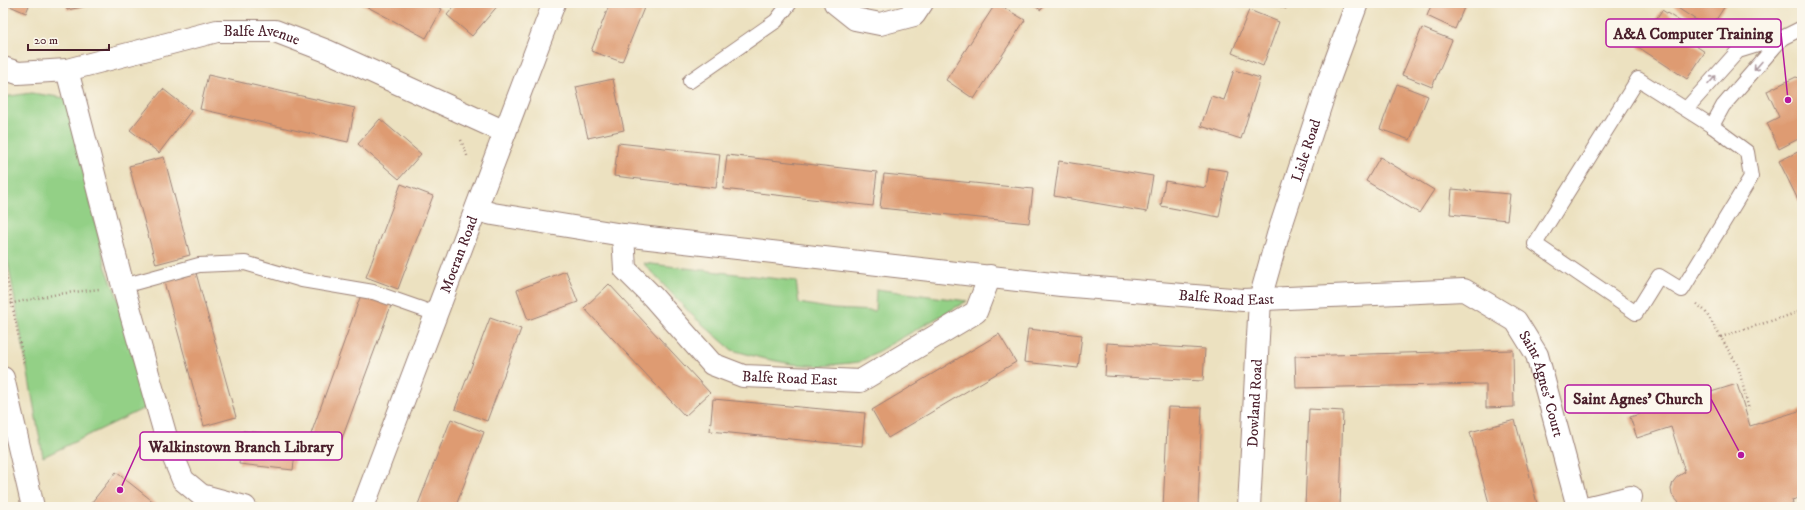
<svg xmlns="http://www.w3.org/2000/svg" width="1805" height="510" font-family="'IM FELL DW Pica',serif">
<style>
.green{fill:#93d086;stroke:#6e7858}
.building{fill:#de9b72}
.lines{fill:none;stroke-linecap:round;stroke-linejoin:round}
.service-casing{stroke:#9b8076;stroke-width:16}
.minor-casing{stroke:#9b8076;stroke-width:24}
.path{stroke:#9b8076;stroke-width:2.5;stroke-dasharray:1 3;stroke-linecap:butt}
.service{stroke:#fff;stroke-width:14}
.minor{stroke:#fff;stroke-width:22}
.oneway{stroke:#ae9aa0}
.labels{text-anchor:middle;dominant-baseline:central;stroke-width:3;stroke-linejoin:round;paint-order:stroke}
.street-label{font-size:15px;fill:#4a1f2b;stroke:#fbf7ec}
.leader{fill:none;stroke:#b5179e;stroke-width:1.5}
.callout-dot{fill:#b5179e;stroke:#fbf7ec;stroke-width:1.5}
.callout{fill:#fbf7ec;stroke:#b5179e;stroke-width:1.5}
.callout-label{font-size:16px;text-anchor:middle;font-weight:bold;fill:#4a1f2b}
</style>
<rect width="100%" height="100%" fill="#fbf7ec"/>
<filter id="ink" filterUnits="userSpaceOnUse"><feTurbulence type="fractalNoise" baseFrequency=".025" numOctaves="2"/><feDisplacementMap in="SourceGraphic" scale="8" xChannelSelector="R" yChannelSelector="G"/><feConvolveMatrix kernelMatrix="1 2 1 2 8 2 1 2 1" color-interpolation-filters="sRGB"/></filter>
<filter id="wash" filterUnits="userSpaceOnUse"><feTurbulence type="fractalNoise" baseFrequency=".012" numOctaves="4" result="noise"/><feDisplacementMap in="SourceGraphic" scale="16" xChannelSelector="R" yChannelSelector="G"/><feGaussianBlur stdDeviation="0.9" result="paint"/><feColorMatrix in="noise" values="0 0 0 0 0 0 0 0 0 0 0 0 0 0 0 0 0 1.4 0 .05"/><feComposite in="paint" operator="in"/></filter>
<g filter="url(#wash)">
<rect width="100%" height="100%" fill="#ece1c0"/>
<g class="green">
<path d="M31,93L66,98L106,268L118,298L147,407L43,457L3,234V97Z"/>
<path d="M643,263L796,281L799,303L833,309L875,311L876,289L967,301L859,362L822,366L792,364L761,358L732,350L693,316Z"/>
</g>
<g id="blocks">
<g class="building">
<path d="M3,3H30L26,13Z"/>
<path d="M66,3H97V4L67,10Z"/>
<path d="M360,3H431L442,9L426,38Z"/>
<path d="M457,3H500L472,36L447,15Z"/>
<path d="M610,3H646L622,62L591,51Z"/>
<path d="M996,3L1025,20L974,99L946,80Z"/>
<path d="M1030,3H1046L1041,10Z"/>
<path d="M1272,3H1288L1286,9Z"/>
<path d="M1432,3H1466L1455,29L1427,16Z"/>
<path d="M1670,3H1727L1710,29Z"/>
<path d="M1249,10L1279,22L1263,66L1232,53Z"/>
<path d="M1662,10L1681,22L1675,32L1705,52L1687,79L1638,47Z"/>
<path d="M1422,28L1452,40L1432,87L1402,75Z"/>
<path d="M1234,70L1260,78L1241,139L1201,126L1211,96L1224,100Z"/>
<path d="M208,75L355,108L348,142L200,109Z"/>
<path d="M1796,77L1802,79V137L1779,149L1767,123L1779,117L1767,91Z"/>
<path d="M613,79L624,130L588,138L576,87Z"/>
<path d="M1397,84L1428,96L1410,140L1380,129Z"/>
<path d="M163,89L191,111L159,153L130,130Z"/>
<path d="M380,119L421,154L399,179L358,144Z"/>
<path d="M618,143L720,154L716,188L614,176Z"/>
<path d="M1802,150V208L1779,161Z"/>
<path d="M727,155L877,172L873,206L723,189Z"/>
<path d="M164,157L190,255L156,264L129,166Z"/>
<path d="M1380,157L1434,190L1419,213L1366,181Z"/>
<path d="M1059,161L1153,176L1147,212L1054,196Z"/>
<path d="M1209,168L1228,171L1219,217L1161,206L1165,181L1206,188Z"/>
<path d="M884,174L1033,189L1029,223L880,208Z"/>
<path d="M401,184L433,196L398,289L366,277Z"/>
<path d="M1452,189L1510,194L1507,220L1450,214Z"/>
<path d="M566,271L578,302L528,320L517,290Z"/>
<path d="M196,273L236,417L204,426L164,282Z"/>
<path d="M609,284L710,393L685,416L584,308Z"/>
<path d="M362,292L392,303L340,444L311,434Z"/>
<path d="M490,318L521,329L487,421L455,409Z"/>
<path d="M1028,329L1082,335L1078,368L1024,362Z"/>
<path d="M999,334L1016,362L888,438L872,410Z"/>
<path d="M1107,343L1205,349L1203,381L1105,376Z"/>
<path d="M1513,350L1514,407L1486,408V384L1296,388L1295,356Z"/>
<path d="M1737,384L1750,426L1802,410V497L1792,500L1793,504L1782,507H1696L1695,504L1686,505L1680,504L1672,495L1671,489L1673,482L1677,477L1685,472L1671,427L1637,438L1630,417Z"/>
<path d="M713,399L865,413L862,446L710,431Z"/>
<path d="M1168,407L1202,408L1198,507H1163Z"/>
<path d="M1309,409L1343,411L1340,507H1305Z"/>
<path d="M451,419L484,432L457,503L455,507H417Z"/>
<path d="M1515,420L1538,507H1490L1470,432Z"/>
<path d="M243,431L297,437L293,470L239,464Z"/>
<path d="M116,472L160,507H88Z"/>
</g>
</g>
</g>
<g filter="url(#ink)">
<use href="#blocks" fill-opacity="0" stroke="#9b8076" stroke-width="1"/>
<g class="lines">
<defs>
<g id="service">
<path d="M1638,79L1712,126L1747,152L1751,177L1682,290L1659,276L1636,313L1535,244Z"/>
<path d="M690,81L776,21L790,3"/>
<path d="M1686,109L1738,51L1784,37L1802,28"/>
<path d="M1712,126L1723,106L1783,37"/>
<path d="M123,286L199,265L245,263L302,280L373,292L436,314"/>
</g>
<g id="minor">
<path d="M835,3L855,19L880,24L914,15L922,3"/>
<path id="s1" d="M3,68L18,73L67,70L217,31H275L327,51L505,132"/>
<path d="M67,70L123,286L168,444L183,480L201,495L245,507"/>
<path id="s2" d="M477,210L493,214L623,235L1061,285L1243,300L1464,290L1516,321L1537,355L1578,507"/>
<path id="s3" d="M623,235L625,269L653,297L712,364L743,376L860,381L976,312L990,276"/>
<path d="M3,378L33,507"/>
<path id="s4" d="M363,507L554,3"/>
<path id="s5" d="M1249,507L1260,299L1278,235L1328,82L1357,3"/>
<path d="M1590,507L1631,497"/>
</g>
</defs>
<use href="#service" class="service-casing"/>
<use href="#minor" class="minor-casing"/>
<g class="path">
<path d="M461,140L468,158"/>
<path d="M3,260L24,363"/>
<path d="M1697,304L1705,311L1738,366L1749,410"/>
<path d="M3,305L58,294L99,289"/>
<path d="M1721,337L1802,311"/>
</g>
<use href="#service" class="service"/>
<use href="#minor" class="minor"/>
</g>
<defs><path id="oneway-shaft" d="M-6 0H5M1.5-3L5.5 0L1.5 3" fill="none" stroke-width="1.6" stroke-linecap="round" stroke-linejoin="round"/></defs>
<g class="oneway">
<use href="#oneway-shaft" transform="translate(1758 66) rotate(131)"/>
<use href="#oneway-shaft" transform="translate(1712 80) rotate(-48)"/>
</g>
</g>
<g class="labels">
<g class="street-label">
<text stroke="none"><textPath href="#s1" startOffset="265">Balfe Avenue</textPath></text>
<text stroke="none"><textPath href="#s5" startOffset="364">Lisle Road</textPath></text>
<text stroke="none"><textPath href="#s4" startOffset="270">Moeran Road</textPath></text>
<text stroke="none"><textPath href="#s2" startOffset="755">Balfe Road East</textPath></text>
<text stroke="none"><textPath href="#s3" startOffset="243">Balfe Road East</textPath></text>
<text stroke="none"><textPath href="#s2" startOffset="1122">Saint Agnes' Court</textPath></text>
<text stroke="none"><textPath href="#s5" startOffset="104">Dowland Road</textPath></text>
</g>
</g>
<path class="leader" d="M1788 100L1781 33M1741 455L1711 399M120 490L140 446"/>
<g class="callout-dot">
<circle cx="1788" cy="100" r="4"/>
<circle cx="1741" cy="455" r="4"/>
<circle cx="120" cy="490" r="4"/>
</g>
<g class="callout">
<rect x="1606" y="19" width="175" height="28" rx="4"/>
<rect x="1565" y="385" width="146" height="28" rx="4"/>
<rect x="140" y="432" width="202" height="28" rx="4"/>
</g>
<g class="callout-label">
<text x="1693" y="39">A&amp;A Computer Training</text>
<text x="1638" y="404">Saint Agnes' Church</text>
<text x="241" y="452">Walkinstown Branch Library</text>
</g>
<rect width="1805" height="510" fill="none" stroke="#fbf7ec" stroke-width="16"/>
<path d="M28 44v6h81v-6" fill="none" stroke="#4a1f2b" stroke-width="2"/>
<text x="34" y="44" font-size="12" fill="#4a1f2b" stroke="#fbf7ec" stroke-width="3" paint-order="stroke">20 m</text>
</svg>
